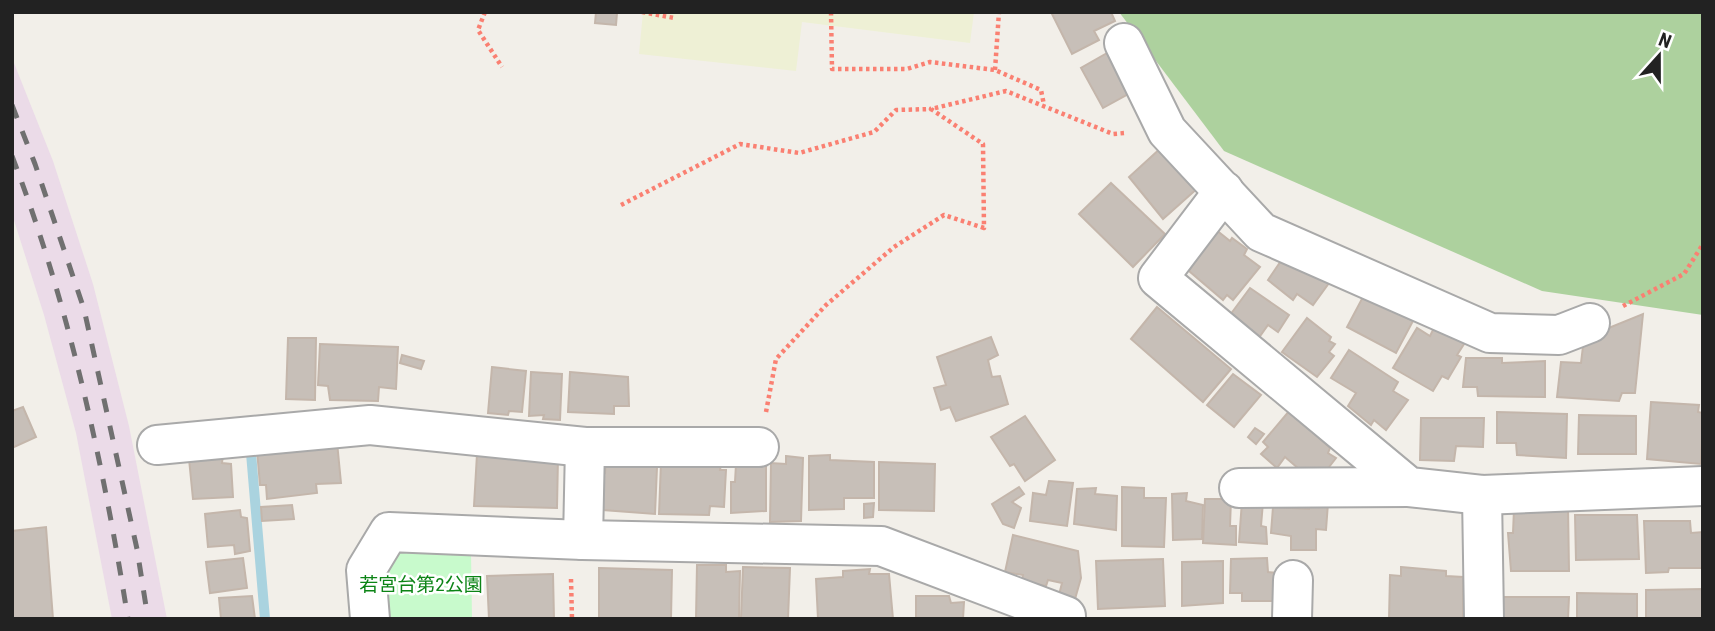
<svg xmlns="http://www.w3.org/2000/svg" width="1715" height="631" font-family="'Roboto Condensed','Noto Sans JP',sans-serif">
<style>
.industrial{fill:#ebdbe8}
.farmland{fill:#eef0d5}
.forest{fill:#add19e}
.park{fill:#c8facc}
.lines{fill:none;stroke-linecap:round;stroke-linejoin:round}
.stream{stroke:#aad3df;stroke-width:10}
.building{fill:#c7bfb8;stroke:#c4b6ab;stroke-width:2}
.minor-casing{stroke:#a9a9a9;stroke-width:42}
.path{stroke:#fa8072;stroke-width:4.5;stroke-dasharray:3.5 3.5;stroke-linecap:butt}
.minor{stroke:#fff;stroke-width:38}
.rail{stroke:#707070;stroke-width:5;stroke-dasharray:14 14;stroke-linecap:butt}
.labels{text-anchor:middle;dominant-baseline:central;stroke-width:5;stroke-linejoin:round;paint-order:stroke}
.park-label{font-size:19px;fill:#0c8416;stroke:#fff}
</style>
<rect width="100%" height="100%" fill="#f2efe9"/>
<path class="industrial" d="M12,58L53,161L93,284L129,426L167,619H112L76,433L44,315L12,214Z"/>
<path class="farmland" d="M643,12H974L970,43L802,22L796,71L639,54Z"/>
<path class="forest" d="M1119,12H1703V315L1542,291L1224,151Z"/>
<path class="park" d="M401,548L471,552L472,619H387L384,574Z"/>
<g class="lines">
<path class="stream" d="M251,453L265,619"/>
</g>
<g class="building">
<path d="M596,12L617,13L616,25L595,23Z"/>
<path d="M1051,12H1111L1115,21L1094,31L1099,40L1072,54Z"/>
<path d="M1107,53L1130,93L1103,108L1081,68Z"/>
<path d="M1162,147L1199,187L1163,219L1129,177Z"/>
<path d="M1111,183L1165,234L1133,267L1079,214Z"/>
<path d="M1215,229L1230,241L1232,238L1247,249L1244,255L1260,267L1233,300L1227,295L1223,300L1189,271Z"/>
<path d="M1285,255L1329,283L1313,305L1297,294L1293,300L1268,280Z"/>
<path d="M1250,288L1289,315L1278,332L1268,325L1258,339L1230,315Z"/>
<path d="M1364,295L1413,321L1396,353L1347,327Z"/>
<path d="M1157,307L1231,369L1203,402L1131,339Z"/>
<path d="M1643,314L1635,393H1622L1619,401L1557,397L1561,362L1581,363L1584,338Z"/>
<path d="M1307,318L1331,337L1329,341L1335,344L1329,352L1334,356L1317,377L1282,352Z"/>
<path d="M1437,322L1466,341L1457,355L1461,357L1448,379L1442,376L1433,391L1393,368L1417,328L1430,336Z"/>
<path d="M991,337L998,355L988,360L992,377L1000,376L1008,404L956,421L950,407L941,410L934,388L946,385L937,357Z"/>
<path d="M288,338H316L315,400L286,399Z"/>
<path d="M320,344L398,347L396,389L379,387L378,401L330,400L328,386L318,385Z"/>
<path d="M1349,350L1398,382L1393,391L1408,400L1386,430L1374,420L1371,425L1348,406L1356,393L1331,378Z"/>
<path d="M402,355L424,361L421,369L400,363Z"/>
<path d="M1466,358H1502V363L1545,361V397L1478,396L1477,387H1463Z"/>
<path d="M492,367L526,371L522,412L509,411L508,415L488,413Z"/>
<path d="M531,372L562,374L560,420L543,419L544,415L529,416Z"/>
<path d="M570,372L628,377L629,406H614V414L568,412Z"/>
<path d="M1233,374L1261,395L1234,427L1207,405Z"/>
<path d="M1651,402L1699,405L1698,412L1703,413L1701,464L1647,459Z"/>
<path d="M23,407L36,437L12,448V411Z"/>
<path d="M1290,410L1330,448L1328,453L1336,458L1322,476L1306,475L1285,457L1277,468L1261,454L1268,447L1263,442Z"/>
<path d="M1497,412L1567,414L1566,458L1517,455L1516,443H1497Z"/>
<path d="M1579,415L1636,416V454H1578Z"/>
<path d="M1025,416L1055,460L1025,481L1014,464L1010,466L991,437Z"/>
<path d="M1421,418H1484L1483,447L1456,446L1454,461L1420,460Z"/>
<path d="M1255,428L1264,434L1256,444L1248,437Z"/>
<path d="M337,442L341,483L316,484L317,493L267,499L266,485H260L257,450Z"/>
<path d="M477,454L558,457L557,508L474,506Z"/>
<path d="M223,455L222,463L231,464L233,497L193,499L189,459Z"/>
<path d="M830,455V460L874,462V498H844V509L809,510V456Z"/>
<path d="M786,456L803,458L801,521L770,522L771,463L786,464Z"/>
<path d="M606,460L657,467L655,514L603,510V489L599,488L600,473H605Z"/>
<path d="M661,462L721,464L720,470H726L724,507L710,506L709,515L659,514Z"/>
<path d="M879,462L935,464L934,511L879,510Z"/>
<path d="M736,464L766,465V511L731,513V482H735Z"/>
<path d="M1049,481L1073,483L1067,526L1030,521L1033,493L1046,495Z"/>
<path d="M1019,487L1024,494L1012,502L1021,508L1014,528L1003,524L992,504Z"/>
<path d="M1122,487L1144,488V498H1166L1164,547L1122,546Z"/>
<path d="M1096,488L1095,494L1117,496L1116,530L1074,524L1077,489Z"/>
<path d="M1187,493L1186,501L1203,505L1202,539L1173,540L1172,494Z"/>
<path d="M1205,499H1231L1230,526H1236V545L1203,543Z"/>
<path d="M1242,501L1263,502L1261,526L1266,527L1267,544L1239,542Z"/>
<path d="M1309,502L1328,503L1326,530L1316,529V550H1291V536L1271,533L1273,507L1309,509Z"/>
<path d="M874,503L873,517L864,518V504Z"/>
<path d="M292,505L294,519L262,521L261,507Z"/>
<path d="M1568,507L1569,571H1511L1508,533H1513L1514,509Z"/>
<path d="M240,510L241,517L247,518L250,551L235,554L234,545L208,547L205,514Z"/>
<path d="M1575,515H1637L1639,559L1576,560Z"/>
<path d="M1644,521H1690L1691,533L1703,532V568H1669L1668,572L1646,573Z"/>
<path d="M46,527L53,619H12V531Z"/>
<path d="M1013,535L1078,551L1081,578L1075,599L1059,595L1062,583L1048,580L1046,586L1022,581L1023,575L1005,572Z"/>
<path d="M243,558L247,588L210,593L206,562Z"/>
<path d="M1267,558L1268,572L1277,573V601H1242V593H1230L1231,559Z"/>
<path d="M1163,559L1165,606L1098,609L1096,561Z"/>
<path d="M1223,561V603L1182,606V562Z"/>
<path d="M697,565H726V572L740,571L739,619H696Z"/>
<path d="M743,567L790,568L788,619L741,618Z"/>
<path d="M1401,567L1446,571V576L1463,577V619H1389L1390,575L1401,576Z"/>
<path d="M599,568L672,570L671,619H599Z"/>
<path d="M870,569L869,574H889L893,619H818L816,579L843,577V571Z"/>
<path d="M553,574L554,619H489L487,576Z"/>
<path d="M1703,589V619H1646V590Z"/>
<path d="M1577,593L1637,594V619H1577Z"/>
<path d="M252,596L255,619H221L219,598Z"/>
<path d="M916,596H949L951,603L964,602L963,619H916Z"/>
<path d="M1502,597H1569L1568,619H1503Z"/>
</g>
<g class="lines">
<defs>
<g id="minor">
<path d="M1124,43L1167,131L1261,232L1490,333L1559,335L1590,323"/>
<path d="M1224,191L1158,278L1409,487L1482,495L1703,486"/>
<path d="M157,445L370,425L585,447H759"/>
<path d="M1239,488L1409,487"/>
<path d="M1482,495L1484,619"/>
<path d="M583,540L585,447"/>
<path d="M370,619L366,570L389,532L583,540L881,546L1066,616V619"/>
<path d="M1292,619L1293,580"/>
</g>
</defs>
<use href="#minor" class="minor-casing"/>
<g class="path">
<path d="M485,12L478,30L502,67"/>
<path d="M642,12L674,18"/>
<path d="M831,12L832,69H907L930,62L995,70L1041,90L1044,105"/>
<path d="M995,70L999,12"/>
<path d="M621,205L740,144L799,153L874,132L896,110L931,109"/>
<path d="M1623,306L1684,274L1703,244"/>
<path d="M766,412L776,359L826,305L894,247L944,215L984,228L983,144L931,109L1006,91L1113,134L1125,133"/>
<path d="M571,579L572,619"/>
</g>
<use href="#minor" class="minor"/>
<g class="rail">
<path d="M12,105L35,164L84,309L137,549L148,619"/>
<path d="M12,156C69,305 103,462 128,619"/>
</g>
</g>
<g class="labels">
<g class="park-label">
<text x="421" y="584">若宮台第2公園</text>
</g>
</g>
<rect width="1715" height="631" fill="none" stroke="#222222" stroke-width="28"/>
<g transform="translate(1659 56) rotate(21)" stroke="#ffffff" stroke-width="5" paint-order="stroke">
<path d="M0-5L12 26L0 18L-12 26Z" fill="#222222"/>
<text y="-10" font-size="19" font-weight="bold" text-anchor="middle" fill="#222222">N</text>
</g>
</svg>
